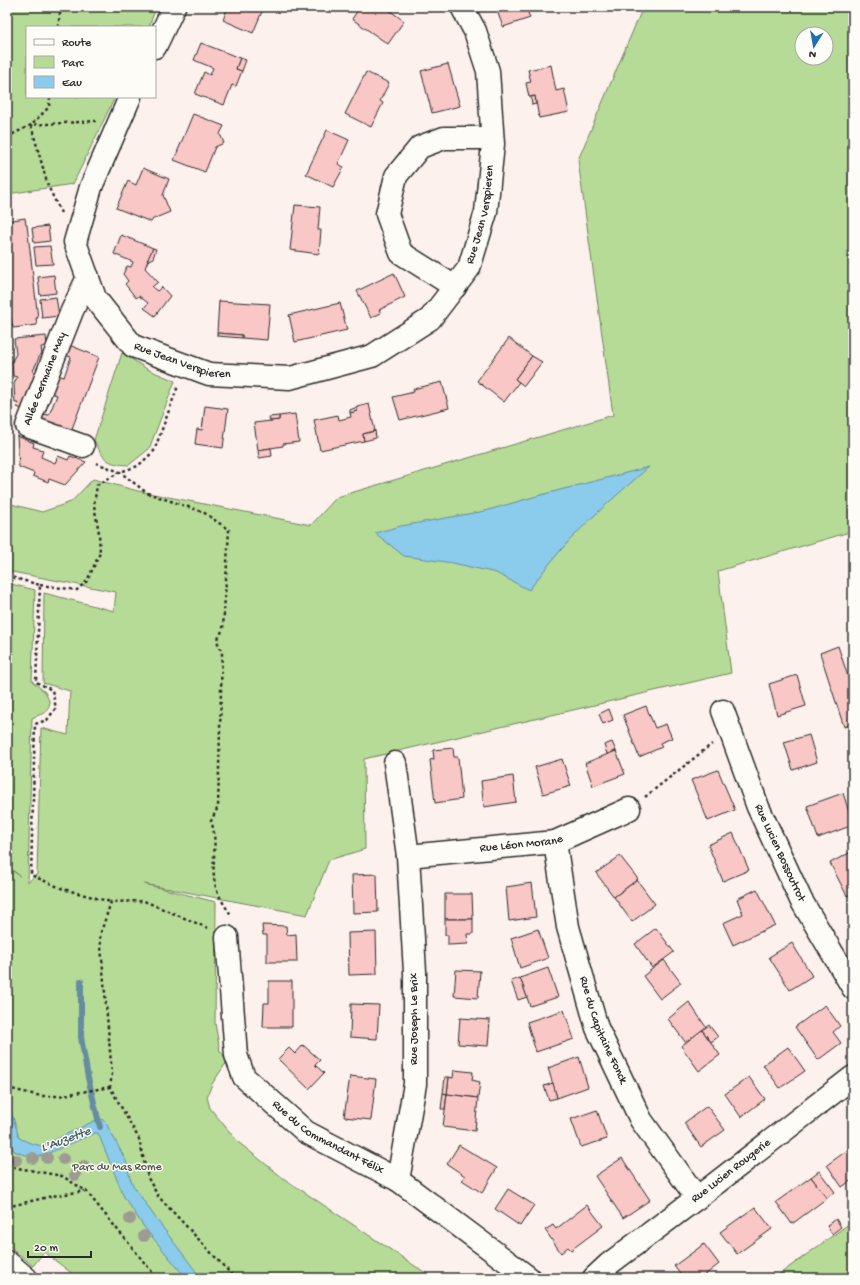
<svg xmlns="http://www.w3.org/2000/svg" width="860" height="1285" font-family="'Gochi Hand',sans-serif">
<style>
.green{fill:#b6db96;stroke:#708360;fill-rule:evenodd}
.water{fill:#8bccec;stroke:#658c9f}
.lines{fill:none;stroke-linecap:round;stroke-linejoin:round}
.stream{stroke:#658c9f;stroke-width:6}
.building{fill:#f8c7c6;stroke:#2b2b2b}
.minor-casing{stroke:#2b2b2b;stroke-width:25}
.path{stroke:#2b2b2b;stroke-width:2.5;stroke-dasharray:3 3;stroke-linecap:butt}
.minor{stroke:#fdfcf7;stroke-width:22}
.tree{fill:#9c9c91}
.labels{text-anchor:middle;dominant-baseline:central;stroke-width:3;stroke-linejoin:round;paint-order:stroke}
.street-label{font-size:12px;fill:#2b2b2b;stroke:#fdfcf7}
.park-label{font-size:12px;fill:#4e5746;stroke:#fdfcf7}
.water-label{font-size:13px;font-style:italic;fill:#485b65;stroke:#fdfcf7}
</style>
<rect width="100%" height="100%" fill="#fcf1ed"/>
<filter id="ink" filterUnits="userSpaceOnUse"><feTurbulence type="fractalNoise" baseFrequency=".025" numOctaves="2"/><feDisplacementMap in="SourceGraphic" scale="8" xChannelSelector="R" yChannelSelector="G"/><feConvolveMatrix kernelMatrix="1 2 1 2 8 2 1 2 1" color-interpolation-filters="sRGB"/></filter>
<g filter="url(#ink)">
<g class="green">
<path d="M7,7H156L149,27H27V97H115L73,184L7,194Z"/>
<path d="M643,7H853V531L718,571L731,673L364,759L365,849L329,860L307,915L144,884L216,902L215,1023L220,1051L224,1056L226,1063L212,1084L207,1097L210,1108L238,1142L283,1178L433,1278H78L44,1252L33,1266L7,1244V867L20,876L7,866V583L35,590L32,681L45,692L50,703L46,712L32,718L28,882L37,874L41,728L68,735L70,691L43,683L44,593L114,611L116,592L7,571V503L42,512L71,502L93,479L138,491L311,525L337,497L613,415L578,160ZM802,34H826V58H802Z"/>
<path d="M122,353L147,369L175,381L149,449L129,465C106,464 104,460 94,440Z"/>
<path d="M853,1221V1278H774Z"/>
</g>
<g class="water">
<path d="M649,467C618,494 586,521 560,551C549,564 539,577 529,590L496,573L453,563L404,556L375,533L401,526L485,511L537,496Z"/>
<path d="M7,1109L13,1117L19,1138L30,1143L42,1146L94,1121L102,1119L106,1123L126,1161L130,1178L133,1185L157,1220L201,1278H186L144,1227L124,1197L98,1133H95L42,1156L25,1155L14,1151L7,1138Z"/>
</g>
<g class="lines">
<path class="stream" d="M81,981V1037L88,1078L100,1127"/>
</g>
<g class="building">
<path d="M228,7H259L263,9L253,33L223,20Z"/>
<path d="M360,7H385L404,21L388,44L352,19Z"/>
<path d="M498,7H526L530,18L503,27L496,8Z"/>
<path d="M201,43L240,58L236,69L242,71L236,86L232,85L224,105L195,94L204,72L210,75L213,68L194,60Z"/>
<path d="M240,58L246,60L242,71L236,69Z"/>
<path d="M448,64L460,106L432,113L421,71Z"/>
<path d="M551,65L556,91L564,89L569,112L539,118L535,96L529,97L526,83L531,82L528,70Z"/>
<path d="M366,72L389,83L380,101L383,103L371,127L345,114Z"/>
<path d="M535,96L536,104L532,105L531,97Z"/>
<path d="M193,114L224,126L220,134L224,143L215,147L205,172L174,160Z"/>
<path d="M327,130L349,140L338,164L344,167L333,187L306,174Z"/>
<path d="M143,168L169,179L163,195L170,212L153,219L151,222L116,208L128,181L136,185Z"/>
<path d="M295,205L320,207L318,230H321L319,254L290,250Z"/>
<path d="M25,218L26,225H27L38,318H36L37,325L13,328L11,318L8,319L7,307V221Z"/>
<path d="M48,226L50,241L34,243L32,228Z"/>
<path d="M121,235L153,248L145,268L158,282L152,287L157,291L162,287L170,296L155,316L144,308L148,303L139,296L136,298L125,284L128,281L123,274L127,266L131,267L133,262L114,254Z"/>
<path d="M50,246L53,264L36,265L34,247Z"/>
<path d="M153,248L156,249L153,258L147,261Z"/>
<path d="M394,273L405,297L379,310L381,313L371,318L357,291Z"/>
<path d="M54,275L56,293L40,295L38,277Z"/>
<path d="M56,297L59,316L42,318L40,299Z"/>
<path d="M219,301L270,304L267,340L242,338V335L217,333Z"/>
<path d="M340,303L347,330L295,342L289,315Z"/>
<path d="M217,333L242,335V338L217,336Z"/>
<path d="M46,336L47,346L41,347L42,354L40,355L33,371L38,373L27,411L17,407L18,403H15L14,384L17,377L13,376L12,361L16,354L14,339Z"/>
<path d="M509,338L532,356L515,379L519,382L504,402L477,381Z"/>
<path d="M69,345L99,357L70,434L39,423L43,414L49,415L57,395L50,393L57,375L64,377L71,357L65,355Z"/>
<path d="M532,356L542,362L524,386L515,379Z"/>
<path d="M442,382L449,408L400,420L393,397L414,392L413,389Z"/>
<path d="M369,404L375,431L363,434L364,441L320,450L314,420L338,415L339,420L351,417L350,413L357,411V407Z"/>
<path d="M205,406L228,409L223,448L195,444L197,429L202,430Z"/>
<path d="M357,407V411L350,413V410Z"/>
<path d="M295,414L299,442L283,444V446L258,450L254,423L279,420V416Z"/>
<path d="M279,416V420L270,421L269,417Z"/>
<path d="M375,431L376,438L364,441L363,434Z"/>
<path d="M17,436L34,443L33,447L43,450L41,457L55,463L58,456L68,460L70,456L86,462L65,485L49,479L48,482L33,476L34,473L19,467Z"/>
<path d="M271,448L272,456L259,458L258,450Z"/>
<path d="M838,646L853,692V724L844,727L820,653Z"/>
<path d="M797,675L806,706L777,715L769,684Z"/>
<path d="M646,706L655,728L666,724L672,738L660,743L662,747L639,757L623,715Z"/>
<path d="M609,709L613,720L603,724L599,714Z"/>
<path d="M809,735L817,762L793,770L784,742Z"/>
<path d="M612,742L616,751L607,754L604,745Z"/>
<path d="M453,748L454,757H458L462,799L435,803L430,760L434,759L433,750Z"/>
<path d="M616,751L625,774L593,786L585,763Z"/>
<path d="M562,759L571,786L543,794L535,767Z"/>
<path d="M718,770L735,810L708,821L691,780Z"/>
<path d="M513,776L516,802L484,807L481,781Z"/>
<path d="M843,793L853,825L818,838L807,806Z"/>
<path d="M733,833L749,870L723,881L708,845Z"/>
<path d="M853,851V893L847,896L830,863Z"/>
<path d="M620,856L638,879L614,897L596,873Z"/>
<path d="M377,874L378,912L353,913L352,875Z"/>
<path d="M637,880L655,904L632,922L614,897Z"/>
<path d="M532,883L536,917L509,921L506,887Z"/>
<path d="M757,889L775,925L733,945L723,923L743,914L737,899Z"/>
<path d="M445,894H472L473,919H445Z"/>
<path d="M445,919H473V934H467L468,944L448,945V935H445Z"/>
<path d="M262,925L286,926L287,935L296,934L297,962H267V935H263Z"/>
<path d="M656,928L674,952L652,968L635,944Z"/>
<path d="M538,929L548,958L520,968L511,938Z"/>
<path d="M376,932L377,974L349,975L348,933Z"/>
<path d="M792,943L812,976L790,990L769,957Z"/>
<path d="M664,960L681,983L660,999L643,976Z"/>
<path d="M548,968L558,997L530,1006L520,978Z"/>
<path d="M456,970L480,971L478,998L454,996Z"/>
<path d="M520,978L527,997L518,1000L511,981Z"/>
<path d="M269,981H292V1027H263L264,1003H269Z"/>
<path d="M689,1002L706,1027L686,1043L668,1019Z"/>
<path d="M351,1004L379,1005L377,1039L350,1037Z"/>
<path d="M825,1005L840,1026L833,1032L841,1043L818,1060L795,1027Z"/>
<path d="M564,1010L574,1039L536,1052L527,1022Z"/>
<path d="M460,1018L490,1020L488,1046L458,1044Z"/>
<path d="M709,1025L718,1037L711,1042L702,1030Z"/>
<path d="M702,1030L720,1055L699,1071L681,1046Z"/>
<path d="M303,1045L320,1060L315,1065L324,1073L309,1089L278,1059L289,1048L295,1054Z"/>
<path d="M788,1047L805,1071L780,1088L763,1065Z"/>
<path d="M579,1057L588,1087L557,1098L548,1068Z"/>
<path d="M454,1070L473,1072L472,1080L480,1082L478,1098L447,1094L449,1077L453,1078Z"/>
<path d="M350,1076L376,1079L371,1120L344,1117Z"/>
<path d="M445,1077H449L447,1094L443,1093Z"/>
<path d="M749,1077L765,1099L741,1117L725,1094Z"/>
<path d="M553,1083L557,1098L549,1100L544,1086Z"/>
<path d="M443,1093L447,1094L445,1109H441Z"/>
<path d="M447,1094L478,1098L475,1131L443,1127Z"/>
<path d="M707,1106L725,1130L701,1147L684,1123Z"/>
<path d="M597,1110L607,1139L581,1147L571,1119Z"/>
<path d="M459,1145L497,1168L482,1193L462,1180L465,1176L447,1164Z"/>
<path d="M853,1146V1179L842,1187L827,1165Z"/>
<path d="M622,1158L650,1200L623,1218L595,1176Z"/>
<path d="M819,1171L835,1192L827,1198L811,1177Z"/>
<path d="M811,1177L827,1198L792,1224L776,1202Z"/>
<path d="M508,1189L534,1205L520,1226L495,1209Z"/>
<path d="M587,1205L603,1226L571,1250L568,1247L561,1253L545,1230L553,1225L556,1229Z"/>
<path d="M755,1207L772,1229L737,1254L720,1232Z"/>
<path d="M836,1219L841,1227L832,1234L827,1226Z"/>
<path d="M704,1244L719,1264L701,1278H683L674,1266Z"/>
</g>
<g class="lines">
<defs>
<g id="minor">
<path d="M155,47L174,7"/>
<path id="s1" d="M130,97L91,187L75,242L95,298L133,346L209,374L290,378L372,356L430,319L469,268L486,212L493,144L488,71L475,31L462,7"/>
<path d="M455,287L401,253L387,214L396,176L420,147L444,138H492"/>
<path id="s2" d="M83,446L27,426L72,311L88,277"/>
<path id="s3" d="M723,711L758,807L801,900L853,988"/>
<path d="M395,763L408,856L415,972V1084L398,1180"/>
<path id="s4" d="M555,842L568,927L597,1028L641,1120L697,1198"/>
<path id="s5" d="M408,856L555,842L629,809"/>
<path id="s6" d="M227,937L236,1055L244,1077L306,1132L398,1180L529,1278"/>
<path d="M7,1262L26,1278"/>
<path id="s7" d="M594,1278L609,1264L697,1198L853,1077"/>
</g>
</defs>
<use href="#minor" class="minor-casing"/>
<g class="path">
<path d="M58,27L61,7"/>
<path d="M50,97L49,107L31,125L48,186L61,213"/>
<path d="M7,137L31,125L96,121"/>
<path d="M96,463L120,472L147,493L203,512L229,530L223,629L217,641L222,652L218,807L211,821C218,840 212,858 214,877C215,892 224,905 232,916"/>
<path d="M7,576L40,585L36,682L52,690L56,708L47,720L35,724L31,875L63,889L111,902"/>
<path d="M40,585L77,590L87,581L100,553L99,533L94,505L97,485L120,472L138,466L154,451L178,386"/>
<path d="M645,797L712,744"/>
<path d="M208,928L144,901L111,902L100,935L112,1074L110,1087L139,1139L148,1178L158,1196L232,1275L237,1278"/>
<path d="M7,1088L41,1096H58L110,1087"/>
<path d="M7,1166L62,1176L86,1191L157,1278"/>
<path d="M7,1207L52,1196L85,1191"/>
</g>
<use href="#minor" class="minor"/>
</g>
<g class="tree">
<circle cx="33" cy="1158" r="6"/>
<circle cx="47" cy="1158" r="6"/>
<circle cx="63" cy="1159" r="6"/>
<circle cx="16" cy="1160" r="6"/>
<circle cx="84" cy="1166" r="6"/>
<circle cx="75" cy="1175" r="6"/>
<circle cx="130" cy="1219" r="6"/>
<circle cx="144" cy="1236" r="6"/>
</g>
</g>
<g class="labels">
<g class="street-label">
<text stroke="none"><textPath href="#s1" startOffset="711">Rue Jean Verspieren</textPath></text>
<text stroke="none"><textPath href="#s1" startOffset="328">Rue Jean Verspieren</textPath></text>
<text stroke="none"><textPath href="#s2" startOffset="110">Allée Germaine May</textPath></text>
<text stroke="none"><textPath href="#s5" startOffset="114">Rue Léon Morane</textPath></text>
<text stroke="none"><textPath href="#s3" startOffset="153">Rue Lucien Bossoutrot</textPath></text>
<text transform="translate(415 1019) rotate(-90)">Rue Joseph Le Brix</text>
<text stroke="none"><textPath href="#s4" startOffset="195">Rue du Capitaine Fonck</textPath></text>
<text stroke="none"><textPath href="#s6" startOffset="246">Rue du Commandant Félix</textPath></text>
<text stroke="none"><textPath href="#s7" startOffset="174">Rue Lucien Rougerie</textPath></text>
</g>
<g class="park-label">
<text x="117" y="1168">Parc du Mas Rome</text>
</g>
<g class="water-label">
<text transform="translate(66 1140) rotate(-20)">L'Auzette</text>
</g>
</g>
<rect width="860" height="1285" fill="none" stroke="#fdfcf7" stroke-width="24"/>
<rect x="12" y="12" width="836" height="1261" fill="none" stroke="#2b2b2b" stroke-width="1.5" filter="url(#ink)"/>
<rect x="26" y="26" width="130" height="72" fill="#fdfcf7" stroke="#a9a8a5"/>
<rect x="34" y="39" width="20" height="6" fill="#fdfcf7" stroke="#a9a8a5"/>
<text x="62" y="46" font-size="12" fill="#2b2b2b">Route</text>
<rect x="34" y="56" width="20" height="12" fill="#b6db96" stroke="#a9a8a5"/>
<text x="62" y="66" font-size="12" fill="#2b2b2b">Parc</text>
<rect x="34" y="76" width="20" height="12" fill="#8bccec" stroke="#a9a8a5"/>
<text x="62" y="86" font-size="12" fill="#2b2b2b">Eau</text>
<g transform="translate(814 46) rotate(191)"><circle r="19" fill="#fdfcf7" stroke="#a9a8a5"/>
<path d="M0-3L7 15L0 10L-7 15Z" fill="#1f6fb2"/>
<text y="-6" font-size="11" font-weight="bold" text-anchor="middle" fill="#2b2b2b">N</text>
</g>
<path d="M28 1251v6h63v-6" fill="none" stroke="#2b2b2b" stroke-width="2"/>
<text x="34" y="1251" font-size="12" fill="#2b2b2b" stroke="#fdfcf7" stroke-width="3" paint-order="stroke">20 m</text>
</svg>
